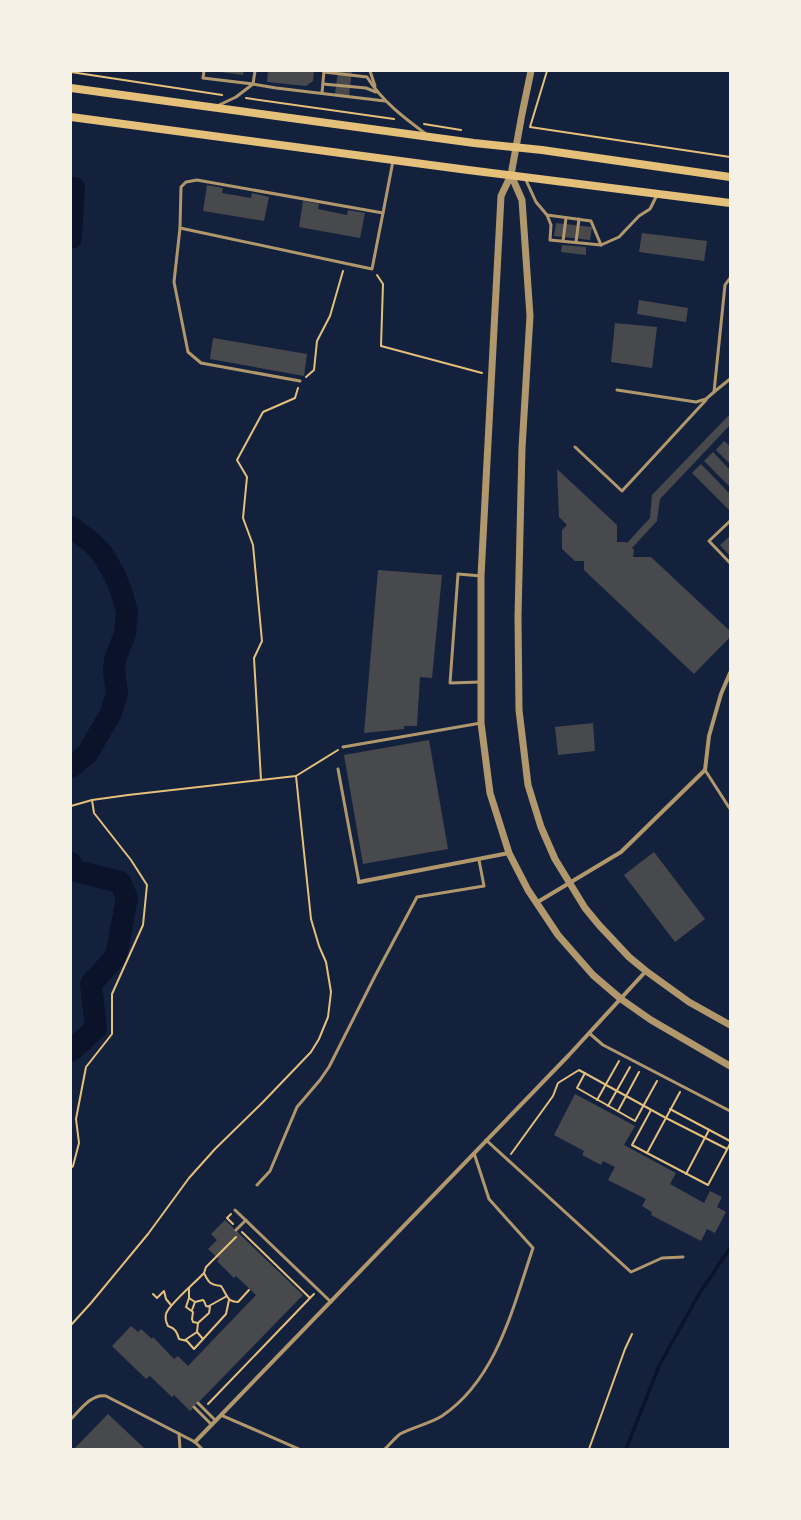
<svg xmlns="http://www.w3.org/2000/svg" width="801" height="1520" font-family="Ubuntu,sans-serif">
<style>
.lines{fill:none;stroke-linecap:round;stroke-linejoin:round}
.stream{stroke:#0b132b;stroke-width:3.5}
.river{stroke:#0b132b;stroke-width:22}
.building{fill:#48494c}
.path{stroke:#e5c07b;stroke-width:2}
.service{stroke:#b1986c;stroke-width:3}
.minor{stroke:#b1986c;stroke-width:4}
.tertiary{stroke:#b1986c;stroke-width:7}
.secondary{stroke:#e5c07b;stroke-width:8}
</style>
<rect width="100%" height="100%" fill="#14213d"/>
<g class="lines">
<path class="stream" d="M626,1449L659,1366L699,1294L730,1248"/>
<g class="river">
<path d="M71,238L74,188"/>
<path d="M71,527L91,542L102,553L115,576L122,594L127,612L125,634L115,659L114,672L117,693L111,713L87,754L71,767"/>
<path d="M71,863L76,871L120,882L127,898L116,956L91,984L96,1028L71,1051"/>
</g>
</g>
<g class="building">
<path d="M213,71H244L243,75Z"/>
<path d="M268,71H314L313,81L306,86L267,82Z"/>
<path d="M338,71H352L349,96L335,94Z"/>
<path d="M207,185L223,188L222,193L251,198L252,193L269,197L264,221L203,211Z"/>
<path d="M303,201L319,204L318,209L347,215L348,210L365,213L360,238L299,227Z"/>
<path d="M556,223L592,227L590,240L554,236Z"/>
<path d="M642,233L707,241L704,261L639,252Z"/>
<path d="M562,245L586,247V255L561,252Z"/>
<path d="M639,300L688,308L686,322L637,314Z"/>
<path d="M615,323L657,327L652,368L611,362Z"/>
<path d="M213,338L307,354L304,376L210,359Z"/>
<path d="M730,414V425L660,499L657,521L632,548L634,550L633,557H651L730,631V637L694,674L584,570V561H575L562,549V530L567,525L559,517L557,469L617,525V542H625L627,543L650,518L652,495Z"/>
<path d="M724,441L730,446V464L716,450Z"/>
<path d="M713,452L730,470V487L704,461Z"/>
<path d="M701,464L730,494V511L692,473Z"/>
<path d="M730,536V556L720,545Z"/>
<path d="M378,570L442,575L432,678L420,677L417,726H404V729L364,733Z"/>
<path d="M593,723L595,751L558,755L555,727Z"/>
<path d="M429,740L448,849L363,864L344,755Z"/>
<path d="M654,852L705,919L675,942L624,875Z"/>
<path d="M575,1094L635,1126L624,1145L676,1173L670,1184L704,1203L710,1191L722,1197L717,1207L726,1212L715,1233L707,1229L701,1241L651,1215L652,1212L642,1206L646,1199L608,1180L615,1167L603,1161L601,1165L582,1155L584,1151L554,1135Z"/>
<path d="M225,1220L303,1295L190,1411L174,1395L172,1397L150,1376L146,1379L112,1346L131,1326L138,1332L141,1329L152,1339L153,1337L174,1359L178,1356L188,1366L256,1295L236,1276L234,1278L217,1261L219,1259L208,1249L217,1240L211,1234Z"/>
<path d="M108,1414L145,1449H74Z"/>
</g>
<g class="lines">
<g class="path">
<path d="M547,71L530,127L730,157"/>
<path d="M71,72L222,95"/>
<path d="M246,98L394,119"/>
<path d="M424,124L461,130"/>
<path d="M377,275L383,284L381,346L482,373"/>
<path d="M306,377L314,370L317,341L330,316L343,271"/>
<path d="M261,780L254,658L262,641L253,545L243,518L247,477L237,460L263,412L295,398L298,388"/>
<path d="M71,806L92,800L128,795L296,776L338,750"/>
<path d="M585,1073L577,1088L635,1121L657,1081"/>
<path d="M680,1092L647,1153L708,1185L730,1144"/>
<path d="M597,1100L619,1061"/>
<path d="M608,1106L630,1067"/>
<path d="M670,1109L730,1141"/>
<path d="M618,1111L639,1072"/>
<path d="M647,1153L632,1145L651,1110"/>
<path d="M511,1154L553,1096L558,1083L579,1070L666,1118L727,1149"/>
<path d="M71,1168L73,1166L79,1143L76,1119L86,1067L112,1034V994L143,925L147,885L131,860L94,813L92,800"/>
<path d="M686,1174L709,1130"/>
<path d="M231,1214L227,1218L233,1224"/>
<path d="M242,1232L310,1298L314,1294"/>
<path d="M236,1237L206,1267L204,1273C209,1283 209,1284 221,1286C227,1294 226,1302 238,1302L249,1290"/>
<path d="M204,1273C196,1282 168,1305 166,1314C165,1318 166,1322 168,1326C175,1328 177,1332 179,1339L187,1341L194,1349L226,1314L229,1300"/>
<path d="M189,1288V1298L186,1307L193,1312L192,1319L193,1322L198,1323L209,1313L210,1307L206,1306L204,1301L203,1300L195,1302L189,1298"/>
<path d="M153,1294L157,1298L164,1291L166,1299L171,1305"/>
<path d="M209,1306L227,1296"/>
<path d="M192,1310L195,1302"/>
<path d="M198,1323L197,1332L203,1339"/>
<path d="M71,1325L91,1303L148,1234L189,1178L215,1149L263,1102L311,1052L319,1039L328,1017L331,992L326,962L319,946L311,919L296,776"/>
<path d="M185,1340L197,1332"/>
<path d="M208,1404L310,1298"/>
<path d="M589,1449L625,1349L632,1334"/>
</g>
<g class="service">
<path d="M204,71L203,78L253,84L255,71"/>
<path d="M370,71L375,86"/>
<path d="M324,72L367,77C382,101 403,117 426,134"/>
<path d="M323,84L366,88L376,92"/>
<path d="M322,93L324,71"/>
<path d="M217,106L236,97L253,84L276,88L385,101"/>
<path d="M525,178L536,202L547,215L591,221L601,245L619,237L639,216L650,209L657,195"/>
<path d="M547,215L551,225L550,240L601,245"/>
<path d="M180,228L372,269L383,213"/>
<path d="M563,241L566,218"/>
<path d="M576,242L579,219"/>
<path d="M300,381L201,363L188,352L174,282L180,228L181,187L186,182L197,180L383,213L393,161"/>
<path d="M617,390L696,402L706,399L714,392L725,285L730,278"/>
<path d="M714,392L730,379"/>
<path d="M575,447L622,491L706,400"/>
<path d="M730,521L709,541L730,563"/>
<path d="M480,682L450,683L458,574L481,576"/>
<path d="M343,747L481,723"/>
<path d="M338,769L359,882"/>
<path d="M705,770L730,809"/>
<path d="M589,1033L603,1045L730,1111"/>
<path d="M486,1140L631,1272L662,1258L683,1257"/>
<path d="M257,1185L270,1171L297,1107L320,1080L329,1067L375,976L417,897L484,886L479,860"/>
<path d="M235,1210L331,1302"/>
<path d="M236,1230L246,1220"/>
<path d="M198,1403L216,1421"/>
<path d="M194,1407L212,1425"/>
<path d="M221,1415L299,1449"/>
<path d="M71,1419C80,1410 92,1393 106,1396L195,1442L202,1449"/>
<path d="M179,1434L180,1449"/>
<path d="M385,1449C390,1444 395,1438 400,1434C413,1427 429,1424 442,1416C497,1379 513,1307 533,1248L489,1199L474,1153"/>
</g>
<g class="minor">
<path d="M359,882L509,853"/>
<path d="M536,903L621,852L705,770L709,736L721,694L730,673"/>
<path d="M195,1442L569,1055L646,971"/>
</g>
<g class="tertiary">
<path d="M531,71L522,114L511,175L501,196L481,576V723L490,793L509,853L528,890L558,935L593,975L621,999L651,1020L730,1066"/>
<path d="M511,175L522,200L530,316L522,448L518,617L519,710L528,785L541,827L555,859L585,908L599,925L629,957L646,971L689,1002L730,1025"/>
</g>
<g class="secondary">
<path d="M71,88L474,143L542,150L730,177"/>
<path d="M71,117L468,170L730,203"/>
</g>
</g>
<rect width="801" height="1520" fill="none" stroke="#f6f1e7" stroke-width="144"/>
</svg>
